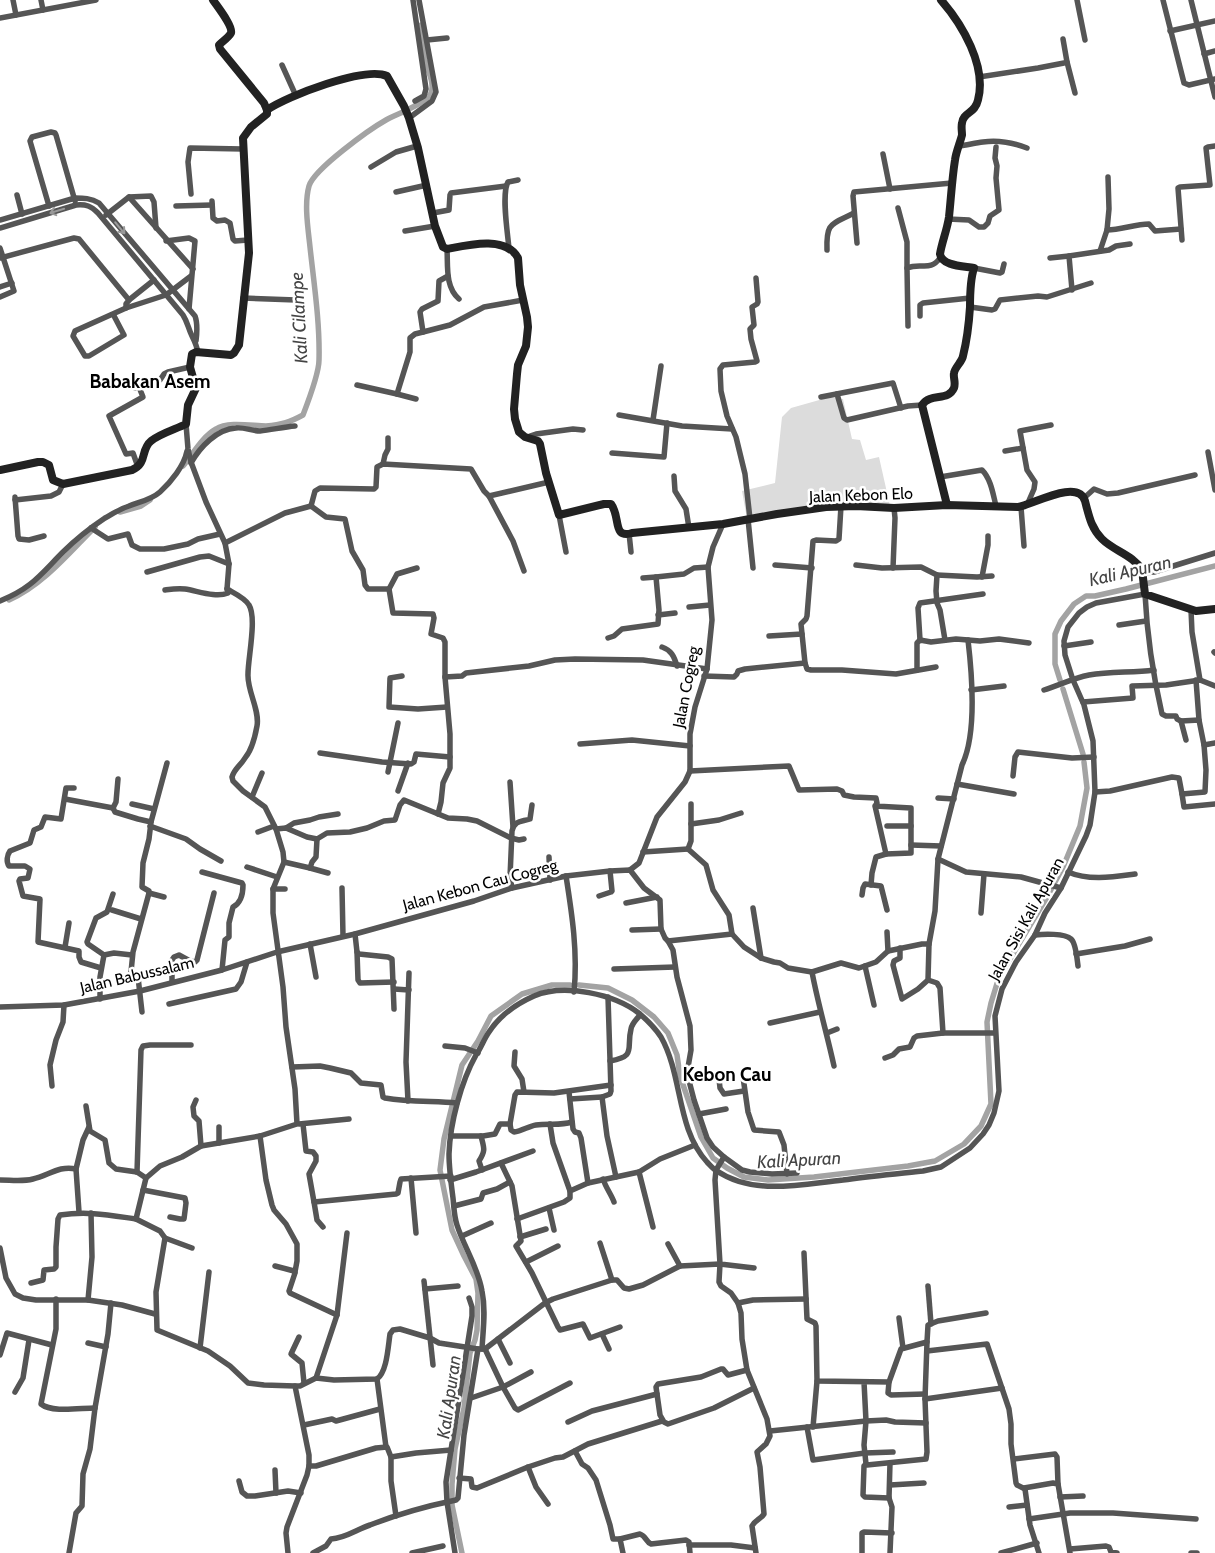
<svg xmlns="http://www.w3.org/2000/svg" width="1215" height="1553" font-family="Cabin,sans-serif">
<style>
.green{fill:#dcdcdc}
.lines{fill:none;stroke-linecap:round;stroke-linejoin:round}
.canal{stroke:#a3a3a3;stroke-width:5.5}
.street{stroke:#555;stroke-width:5.5}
.secondary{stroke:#222;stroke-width:8}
.oneway{stroke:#999}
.labels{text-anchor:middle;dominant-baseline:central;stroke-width:5;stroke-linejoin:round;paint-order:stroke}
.street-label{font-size:16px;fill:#000;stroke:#fff}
.water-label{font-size:18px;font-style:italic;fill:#444;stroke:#fff}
.quarter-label{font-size:19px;font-weight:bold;fill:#000;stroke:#fff}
</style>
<rect width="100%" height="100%" fill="#fff"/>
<path class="green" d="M830,397L843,399L852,439L860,440L866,460L879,457L890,506L868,505L747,519L742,491L775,483L782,417L791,408Z"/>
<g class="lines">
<g class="canal">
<path d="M183,466C193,454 202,437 216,429C228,421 253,426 266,426C282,425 290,422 303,415C308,402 319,373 319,360C320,323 314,284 310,247C308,228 304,204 309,186C314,169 370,129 386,120C397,114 427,103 431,93C435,83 427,69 425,60C423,48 423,37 421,25"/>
<path d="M120,512L141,506L150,500"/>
<path d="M9,600C43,585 69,553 95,527"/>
<path d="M1060,680L1055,664V634L1061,621L1074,604L1086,596H1095L1126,589L1215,566"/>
<path d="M1063,689L1083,754"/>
<path d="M579,985L608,988L632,1000L654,1017L668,1033L677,1055L680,1076L701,1137L713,1158L727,1168L744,1177L768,1180L814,1177L908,1166L935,1161L964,1144L981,1126L991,1104L987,1022L991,1003L999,977L1047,897L1063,867L1080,826L1087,788L1084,762"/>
<path d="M462,1553L452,1505V1484L455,1449L464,1408L470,1353L475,1340L477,1330L478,1293L476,1279L464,1256L452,1230L440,1170L444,1139L462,1065L478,1041L491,1016L522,994L552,985H570"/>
</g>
<g class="street">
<path d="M13,0L16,15"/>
<path d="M41,0L43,10"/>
<path d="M413,0L426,89L424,96L415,101"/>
<path d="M1077,0L1085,40"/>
<path d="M1163,0L1184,83L1189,85L1215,79"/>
<path d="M1191,0L1215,97"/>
<path d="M0,18L96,0"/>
<path d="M1170,31L1215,21"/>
<path d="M427,40L447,38"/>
<path d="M1204,54L1215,51"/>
<path d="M1067,62L1075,93"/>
<path d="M282,65L296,96"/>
<path d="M979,77L1038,68L1064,63L1067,62L1063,39"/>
<path d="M409,118L432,101L436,92L419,0"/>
<path d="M959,146C967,145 975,143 983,142C997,140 1014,143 1027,148"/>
<path d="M883,154L890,189"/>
<path d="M371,167L396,152L417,146"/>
<path d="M396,192L427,185"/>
<path d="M191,194L188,162L190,148L243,149"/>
<path d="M17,195L22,214"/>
<path d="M129,197L193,269"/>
<path d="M212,201L213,218L217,221L225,220L230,223L233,239L235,241L248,240"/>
<path d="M49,206L30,141L32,137L51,132L55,133L56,135L75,201"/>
<path d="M176,206L212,205"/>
<path d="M898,208L907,242V268"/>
<path d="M433,213L449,210L450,195L451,193L506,186"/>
<path d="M106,215L129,197L151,196L154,202L156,228"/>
<path d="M948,219L969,220L979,227H984L988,223L990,216L999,210L996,178L997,166L995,158L996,147"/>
<path d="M0,220L75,198C83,198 91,198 99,203L195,316C198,324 197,333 196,341"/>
<path d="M0,228L76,205C86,204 91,206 98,213L183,315C188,323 188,328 192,336C195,342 197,346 198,353"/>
<path d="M1107,230C1121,230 1135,224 1149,224L1155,231L1181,229"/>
<path d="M405,231L435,226"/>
<path d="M1182,240L1178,188L1180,187L1210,185L1206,148L1208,147L1215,146"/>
<path d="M166,241L189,238L195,241L189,309"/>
<path d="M857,243L853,196L854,192L952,183"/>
<path d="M0,248L14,291L0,297"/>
<path d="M447,249C448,266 445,287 459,299"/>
<path d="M509,249C508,235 501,194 508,182L518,180"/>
<path d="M827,250C826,222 831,225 854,213"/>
<path d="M1100,251L1107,230L1109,209L1108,177"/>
<path d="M0,258L74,238L79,239L129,300L126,304V308"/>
<path d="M1050,258L1069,256"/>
<path d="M974,268L1000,273L1002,272L1004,264"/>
<path d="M0,287L12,283"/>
<path d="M1072,290L1069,256L1109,250L1116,246L1130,244"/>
<path d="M243,298L296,300"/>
<path d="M129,300L154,280"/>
<path d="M970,307L992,310L995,309L1000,300L1038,296L1047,297L1091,283"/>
<path d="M113,314L124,335L89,356H85L73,336L75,331L77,330L126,308L166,295L191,276"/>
<path d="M920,316V305L923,303L970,298"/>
<path d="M908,326L907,268C921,262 930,272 940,258"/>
<path d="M423,332L450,325L484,307L523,300"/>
<path d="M131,384L135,388L160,380L164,374L168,372L190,367"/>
<path d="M357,385L397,394"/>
<path d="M837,394L844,418L847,420L908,406L922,405"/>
<path d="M821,397L893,383L901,408"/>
<path d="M416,399L397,394L410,352V338L415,334L423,332L420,312L422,309L438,301L439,281L448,276"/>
<path d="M619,415L682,426L732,429"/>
<path d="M653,420L661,366"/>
<path d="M186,424L188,449L191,462L206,502L225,543L229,564L227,589C234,593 245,598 249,605C257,618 248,658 248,674C247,691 260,710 257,726C255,737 252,750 245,758C241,765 234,769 232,777L233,781L243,791L265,807L276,829L283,852L284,862L273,889V913L283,987L286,1027L295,1089L297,1124L260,1136L201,1146L182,1157L160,1166L146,1178L136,1219L160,1231L165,1238L156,1292L157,1330L208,1351L230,1366L248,1383L264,1385L295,1386L309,1455V1466L307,1475L287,1527L286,1533L288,1553"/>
<path d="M529,438L530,436L536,434L573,429L583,430"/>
<path d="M1005,451L1023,448"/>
<path d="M1208,452L1215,490"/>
<path d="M612,453L664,457L667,423"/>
<path d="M191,463C200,447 217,429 236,428C244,427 252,431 260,431C271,430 283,427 295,426"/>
<path d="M383,464L385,455L388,449V438"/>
<path d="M138,467L133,453L126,454L109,416L143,397L139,387"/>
<path d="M674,476L675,491L686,509L689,528"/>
<path d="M940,477L982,470C991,479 993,494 996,506"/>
<path d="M489,496L513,541L524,571"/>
<path d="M15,497L18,536L19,539L29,540L44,536"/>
<path d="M1084,498L1094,489L1107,494L1118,493L1195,475"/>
<path d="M15,500L51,496L59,492L63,484"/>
<path d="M1027,505L1034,489L1035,482L1027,470L1020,431L1051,425"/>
<path d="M311,506L315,491L320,488L374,489L376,487L377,467L383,464L471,469L484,491L489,496L549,482"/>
<path d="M1021,507L1024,546"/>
<path d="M559,515L566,552"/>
<path d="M748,519L753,568"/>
<path d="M750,519L745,474L736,437L727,416L721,391L720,369L723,365L755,362L757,361L751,339L750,329L754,325L752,307L757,304L758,302L756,278"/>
<path d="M91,528L108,539L128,534L132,545L140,549H164L188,544L198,539L220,534"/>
<path d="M629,533L631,552"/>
<path d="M225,543L285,513L311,506L326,517L345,519L352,551L363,570L365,585L368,589H389L393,613L433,614L434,618L431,634L443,638L445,642V677L450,734V768L443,783L441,802L438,814"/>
<path d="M775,565L812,568"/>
<path d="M856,565L882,568L921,567L937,575L936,591L937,603L940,610L945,640"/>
<path d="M893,568L895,518L894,508"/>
<path d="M147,572L200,557L209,556L229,564"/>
<path d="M1143,573L1154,572L1215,553"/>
<path d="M937,575L977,577L992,576"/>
<path d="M982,577L988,545V536"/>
<path d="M643,578L656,577"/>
<path d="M389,589L397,574L417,568"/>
<path d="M165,590C172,589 178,588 185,589C198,591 216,598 228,593L227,589"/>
<path d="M0,601C32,588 40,575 63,552C75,540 90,528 105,518C112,514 120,509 129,506C139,502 151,500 160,492C171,482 184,466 187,451"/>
<path d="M689,607L710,605"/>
<path d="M1191,610L1192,632L1200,680"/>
<path d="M658,615L675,613"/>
<path d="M1119,625L1146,621"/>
<path d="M769,636L802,634"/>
<path d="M608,638L614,636L622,629L658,624L659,610L656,577L684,574L694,568L708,567"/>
<path d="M920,640L918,608L920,603L983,594"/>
<path d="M1064,646L1091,642"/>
<path d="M662,647C671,650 674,656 677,666"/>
<path d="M1214,652L1215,653"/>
<path d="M805,663L801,624L806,619L807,616L813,541L816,540L836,541L839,539L841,506"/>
<path d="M917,670V643L920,640L931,642L956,639L980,641L999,639L1029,643"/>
<path d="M402,676L390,678L389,707L418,709L447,707"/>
<path d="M704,676L734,677L737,674L738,671L745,669L805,663L807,669L811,670H842L896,674L936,667"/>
<path d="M445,677L462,676L466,673L529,666L555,660L575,659L643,660L707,669"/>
<path d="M1196,680L1199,720"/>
<path d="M971,690L1004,686"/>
<path d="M1044,690C1059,685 1074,678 1089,675C1111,671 1132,673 1154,670"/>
<path d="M1083,702L1133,698L1132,686L1166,685L1200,680L1215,686"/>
<path d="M1181,721L1199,720L1204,745L1215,743"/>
<path d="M580,744L632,740L690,746"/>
<path d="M1204,745L1206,770L1205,792L1182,794L1184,807L1215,804"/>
<path d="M320,753L382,762L411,764L414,762L416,754L450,757"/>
<path d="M690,771L789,766L799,790L837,789L842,791L844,795L854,797L876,798L877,803L875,806L886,854L911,853V808L875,806"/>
<path d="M388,772L398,723"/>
<path d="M1013,776L1015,757L1018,752L1072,758L1094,757"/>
<path d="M510,782L513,827"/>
<path d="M957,784L1014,794"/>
<path d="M74,788H66L61,819L45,817L41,827L34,830L30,843L10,851C7,855 6,862 9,866H25L30,869L28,878L20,879L19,881L23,896L40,899L38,942L79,951V957L81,962L101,968"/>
<path d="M398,791L408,763"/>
<path d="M1095,792L1110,791L1172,777L1179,778L1182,794"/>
<path d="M252,797L262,773"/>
<path d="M938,798L954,799"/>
<path d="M65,799L113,808L116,802L118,779"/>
<path d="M132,804L154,809"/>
<path d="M113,808L115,812L138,819L151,822"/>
<path d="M691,824L719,820L741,813"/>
<path d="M150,826L186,839L200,849L221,861"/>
<path d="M887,826H911"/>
<path d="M286,828L294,823L310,820L319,817L338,814"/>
<path d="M276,829L286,828L307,837L317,839L327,833L350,832L367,828L384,821L395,820L400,805L404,800L448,818L467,819L477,821L511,838L519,840L524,839"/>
<path d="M258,832L274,826"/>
<path d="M911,845L941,846"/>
<path d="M688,849L706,865L713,890L729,915L732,934L744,947L761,958L774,962L780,963L788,968L812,972L841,963L859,968L876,962L888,951L922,944H929"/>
<path d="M688,849L691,841V804"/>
<path d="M643,852L688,849"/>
<path d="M549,857L550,880"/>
<path d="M938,859L966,872L1021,877L1061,888"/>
<path d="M284,862L310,868L312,862L316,857L317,839"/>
<path d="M247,867L277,877"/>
<path d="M310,868L328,873"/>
<path d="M630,870L639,863L657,817L685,782L690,771V734L695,707L707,669L712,620L708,567L713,547L723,524"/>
<path d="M202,872L242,883L243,885C243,894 241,903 233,907L229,923V937L225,940L222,970"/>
<path d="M1068,872C1089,881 1113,877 1135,874"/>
<path d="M566,876C572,914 578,953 574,992"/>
<path d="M871,885L872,873L876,857L886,854"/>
<path d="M342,888L343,936"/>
<path d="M512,888L510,877L512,831C515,820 521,822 530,819L532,805"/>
<path d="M273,889H285"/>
<path d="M149,893L164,897"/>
<path d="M862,895L863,888L865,884L881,886L887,910"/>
<path d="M599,896L611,892L612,891L610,871"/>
<path d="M626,903L657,897"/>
<path d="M753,908L761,958"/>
<path d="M112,910L141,919"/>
<path d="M981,913L984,874"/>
<path d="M632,930L661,929"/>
<path d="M887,932L888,951"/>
<path d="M355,934L357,952L359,954L388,957L392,959L394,1009"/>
<path d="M1035,935C1043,934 1065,933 1071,939C1076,943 1077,959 1078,966"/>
<path d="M668,941L732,934"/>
<path d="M310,944L316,977"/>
<path d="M65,947L69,923"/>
<path d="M900,948V958L894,961L893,965L902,999L918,989L928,980L929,944L935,911L938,859L962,765C977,734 972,674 968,640"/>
<path d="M357,952L358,980L360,983L394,982"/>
<path d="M1076,954L1125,946L1150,939"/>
<path d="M104,955L88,944L87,942L96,918L107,912L113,894"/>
<path d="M865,966L874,1005"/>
<path d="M614,969L675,967"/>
<path d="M812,972C818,1004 827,1034 834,1066"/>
<path d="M928,980L937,983L940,988L943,1033"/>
<path d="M172,982V960L174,957L179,955L190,961L195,962L197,960L214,893"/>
<path d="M394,989L409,990"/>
<path d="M608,997L611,1091L610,1094L602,1097L607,1136L616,1177"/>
<path d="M100,999V977L104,955L114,953L132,955"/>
<path d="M169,1004L236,989L241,982L247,962"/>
<path d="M0,1007L64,1005L140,991L222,970L277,952L355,934L474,901L512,888L566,876L610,871L630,870L644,888L660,900L661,929L665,938L668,941L673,950L677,977L690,1026L691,1050L687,1073L694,1100L707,1138L713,1147L724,1157L742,1170L750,1172L772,1174L797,1173"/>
<path d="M142,1012L138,977L131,972L133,952L149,893V891L142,887L143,863L149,839L151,822L167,763"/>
<path d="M770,1023L820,1012"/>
<path d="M827,1033L837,1029"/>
<path d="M445,1046L465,1048L478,1053"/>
<path d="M515,1052L514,1066L522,1079L524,1092"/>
<path d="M885,1058L893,1055L899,1049L910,1047L914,1038L917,1036L943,1033H995"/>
<path d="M610,1061C637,1056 626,1049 631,1029C632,1023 637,1019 640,1015"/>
<path d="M292,1067L320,1066L330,1068L351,1073L361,1083L381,1085L383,1097L385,1098C409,1102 433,1101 457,1103"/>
<path d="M743,1077L748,1112L754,1130L779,1132L784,1145L787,1174"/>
<path d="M689,1081L716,1077L719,1079L720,1088L724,1094L744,1091"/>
<path d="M52,1086L50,1065L56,1040L63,1022L64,1005"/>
<path d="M569,1092L573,1129L575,1132L579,1133L581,1138L588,1183"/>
<path d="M570,1099L602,1097"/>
<path d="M196,1100L193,1107L194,1116L199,1121L201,1146"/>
<path d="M408,1101L406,1062L409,973"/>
<path d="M86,1106L90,1131L105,1140L109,1163L116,1169L137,1172L146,1178"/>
<path d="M699,1114L726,1109"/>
<path d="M299,1124L349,1119"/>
<path d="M303,1124L306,1151L313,1152L316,1156V1161L309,1174L314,1202"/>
<path d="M510,1124L511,1130L514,1132C522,1131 529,1126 536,1125C549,1123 559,1126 572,1122"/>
<path d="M550,1124L553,1143L570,1191"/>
<path d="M260,1136L266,1180L272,1205L274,1210L286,1224L297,1244V1261L295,1272"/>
<path d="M451,1136H483L495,1134L500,1124H510L515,1095L517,1092L554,1093L611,1085"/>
<path d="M481,1136C484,1148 486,1150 479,1161L482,1170"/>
<path d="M219,1143V1127"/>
<path d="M724,1157L716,1170L715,1180L720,1264L754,1268"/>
<path d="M501,1163L512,1186L521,1241L516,1246L532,1273L558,1327L560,1330L583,1324L590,1338L620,1327"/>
<path d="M76,1169L83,1140L89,1127"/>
<path d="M137,1172L141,1050L143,1046L150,1045H191"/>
<path d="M639,1172L653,1227"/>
<path d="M411,1178L416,1233"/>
<path d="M603,1179C606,1188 611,1194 614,1202"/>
<path d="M0,1180C11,1180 22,1182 33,1179C48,1176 59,1165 76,1169L79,1212"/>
<path d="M450,1180L476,1172L533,1151"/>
<path d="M143,1190L185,1198L186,1203L184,1219H180L170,1217"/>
<path d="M454,1206L481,1199L483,1193L497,1189L510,1182"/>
<path d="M549,1208L554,1230"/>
<path d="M517,1219L564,1202L570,1198V1191L588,1183L639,1172L660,1159L695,1145"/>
<path d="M323,1227L317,1220L314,1202L396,1194L398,1193L400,1182L401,1179L451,1176"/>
<path d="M462,1236L491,1223"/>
<path d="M520,1237L546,1229"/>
<path d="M165,1238L192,1248"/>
<path d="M600,1243L612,1280"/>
<path d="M668,1244L680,1266"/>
<path d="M0,1248L6,1278L15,1294L23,1298L36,1300H88L122,1305L155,1314"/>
<path d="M804,1253L807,1319L815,1323L816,1326L817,1381L889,1382L901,1349L927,1342L925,1399L927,1452L926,1459L867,1465L866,1464L864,1445L866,1421L864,1382"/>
<path d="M526,1262L558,1246"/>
<path d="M275,1266L294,1271L295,1273L289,1291L290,1293L337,1315"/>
<path d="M424,1281L433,1365"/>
<path d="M31,1283L43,1280L44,1270L54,1269L56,1267V1247L58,1219L60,1215C88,1211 108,1215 136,1219"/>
<path d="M928,1286L931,1324"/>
<path d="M425,1289L458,1286"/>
<path d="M56,1299V1329L41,1404C52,1413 80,1408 95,1408"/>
<path d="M88,1300L92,1257L91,1213"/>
<path d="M738,1303L753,1300L806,1299"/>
<path d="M899,1318L903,1348"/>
<path d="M602,1334L609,1349"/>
<path d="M299,1337L291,1354L302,1363L304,1383"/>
<path d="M498,1339L510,1363"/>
<path d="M927,1342L928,1325L938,1321L986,1313"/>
<path d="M88,1343L106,1347"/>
<path d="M200,1348L209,1272"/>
<path d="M482,1349C483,1330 486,1310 482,1291C478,1267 464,1247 457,1225C454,1216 454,1207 453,1198C451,1183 449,1168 449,1154C450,1123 461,1082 476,1055C481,1048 484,1039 489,1032C500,1015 516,1004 534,996C564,983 615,994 640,1014C648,1021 655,1028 661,1037C683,1076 676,1128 707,1162C710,1165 713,1169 717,1171C754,1196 802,1184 843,1180C870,1176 897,1174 923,1171L941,1167L970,1148L983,1134L989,1125L994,1113L999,1091L995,1016L1002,989L1016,962L1035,935L1045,913L1061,888L1086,836L1090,825L1095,792L1093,741L1084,705L1073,680L1065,655L1064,641L1068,627L1079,613L1087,607L1096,603L1145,594C1147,635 1153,675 1162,714L1166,716H1176L1177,719L1181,721L1186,740"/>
<path d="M485,1349L503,1387L531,1372"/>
<path d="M927,1351L987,1344L1009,1409L1011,1424V1444L1016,1483L1017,1485L1025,1489L1030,1525L1039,1553"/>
<path d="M0,1355L7,1333L52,1345"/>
<path d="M316,1378L337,1315L347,1233"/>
<path d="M377,1379L386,1447"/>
<path d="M889,1382L888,1393L891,1395L925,1394"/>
<path d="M295,1386H300L316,1378L334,1380L377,1379C387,1372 388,1347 390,1334L393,1330L400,1329L430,1338L439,1343L478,1349H485L545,1303L553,1299L612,1280H617L624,1288L629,1289L643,1285L680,1266L720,1264L719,1282L721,1286L731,1293L738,1303L741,1313L742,1339L747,1370L767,1419L770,1436L766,1444L757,1452L760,1467L764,1514C761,1519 755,1520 752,1526L756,1553"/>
<path d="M15,1392L23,1378L29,1340"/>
<path d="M657,1394L660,1415L664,1422L668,1424L714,1408L754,1388"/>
<path d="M471,1398L503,1387L515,1408L518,1410L570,1383"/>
<path d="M925,1399L1002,1388"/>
<path d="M568,1422L592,1411L657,1394L656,1387L658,1384L701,1377L721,1369H723L728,1375L747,1370"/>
<path d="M304,1425L332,1419L336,1421L380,1409"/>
<path d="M807,1427L813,1460L865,1453L893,1452"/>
<path d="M813,1427L817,1381"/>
<path d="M770,1431L866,1421L886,1420L895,1422L926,1423"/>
<path d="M575,1451L582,1464L588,1468L596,1480L610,1525L613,1539H620L640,1534C646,1536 646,1542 651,1544L686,1540L689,1542L690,1553"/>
<path d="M391,1457L416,1453L451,1450"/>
<path d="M1014,1459L1055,1454L1057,1457L1058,1484"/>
<path d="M866,1464L864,1466L863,1495L865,1497L889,1498"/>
<path d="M309,1466H316L376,1448L387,1447L391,1457V1481L396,1516"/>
<path d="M528,1467L536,1487L548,1504"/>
<path d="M275,1470L276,1493"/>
<path d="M459,1478L471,1479L472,1487L477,1488L528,1467L555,1458L563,1457L588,1444L662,1421"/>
<path d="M239,1481L242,1492L247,1496H255L288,1491L301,1493"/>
<path d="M890,1485L924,1483"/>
<path d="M1024,1488L1053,1483L1058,1484L1070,1553"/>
<path d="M1060,1497L1083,1496"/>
<path d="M1009,1507L1027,1505"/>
<path d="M1029,1519L1070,1513H1113L1196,1519"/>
<path d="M620,1539L623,1553"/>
<path d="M689,1545H731L755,1548"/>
<path d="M1070,1549L1106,1546L1109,1547L1111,1552L1117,1553"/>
<path d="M69,1553L76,1513L82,1506L83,1474L90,1449L95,1408L108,1334L111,1303"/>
<path d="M313,1553L326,1546L331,1539C346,1538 357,1529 370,1525C398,1514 427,1506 456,1500L458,1498L464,1435L478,1349"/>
<path d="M412,1553L443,1546"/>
<path d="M455,1553L447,1502L446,1482L472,1316V1307L469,1298"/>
<path d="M862,1553V1533L864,1532L892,1533"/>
<path d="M890,1553L892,1507L889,1498L890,1463"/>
<path d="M1001,1553L1037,1543"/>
<path d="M1191,1553H1197"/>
</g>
<g class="secondary">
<path d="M941,0C962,24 987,66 978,100C975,114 963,112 962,123C961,127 962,131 962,135C960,143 956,152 955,160C952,179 951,198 949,217C947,230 942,242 940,254C942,266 963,266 974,268C970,280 970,294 970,307C969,323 967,340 963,356C962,362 955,367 954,373C953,378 956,382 954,388C948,402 931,392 922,405L947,505"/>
<path d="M267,110C287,96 365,66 387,76L404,106L409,118L418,148L435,226L443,247L447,249C467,245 506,235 518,258L520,285L527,317L528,327L526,346L518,365L517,374L514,409L515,419L519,432L525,437L538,441L540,444L546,473L559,515L604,504H611C621,517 612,539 632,533L723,524L777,514L826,507L856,506L894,508L947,505L1018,507C1032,505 1078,478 1085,501C1089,516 1091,528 1102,539C1114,551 1133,555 1142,570L1145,594L1196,611L1215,609"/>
<path d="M0,470L38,462H43L49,465L53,480L63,484L132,470C148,463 140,450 151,441C159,434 176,429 186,424L188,405L196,388L190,367L192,354L196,352L231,355L234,353L239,345L249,253L243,138L251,127L267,114V110L264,103L220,49L219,45C222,42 229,37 231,33C233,26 217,6 213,0"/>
</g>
</g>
<defs><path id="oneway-shaft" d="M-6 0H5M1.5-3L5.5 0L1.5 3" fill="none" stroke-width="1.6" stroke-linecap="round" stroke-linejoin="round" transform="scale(1.25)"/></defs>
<g class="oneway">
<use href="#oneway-shaft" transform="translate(57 211) rotate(163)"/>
<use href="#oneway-shaft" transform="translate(120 228) rotate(50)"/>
</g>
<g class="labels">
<g class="street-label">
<text transform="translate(861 495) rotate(-2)">Jalan Kebon Elo</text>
<text transform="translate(686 687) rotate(-79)">Jalan Cogreg</text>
<text transform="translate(480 885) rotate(-15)">Jalan Kebon Cau Cogreg</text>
<text transform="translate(1026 919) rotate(-61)">Jalan Sisi Kali Apuran</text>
<text transform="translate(137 975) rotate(-13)">Jalan Babussalam</text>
</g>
<g class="water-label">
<text transform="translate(299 318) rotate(-93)">Kali Cilampe</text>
<text transform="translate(1130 571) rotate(-13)">Kali Apuran</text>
<text transform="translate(799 1160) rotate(-3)">Kali Apuran</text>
<text transform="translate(449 1397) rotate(-82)">Kali Apuran</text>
</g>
<g class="quarter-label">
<text x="150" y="381">Babakan Asem</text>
<text x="727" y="1074">Kebon Cau</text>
</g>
</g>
</svg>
